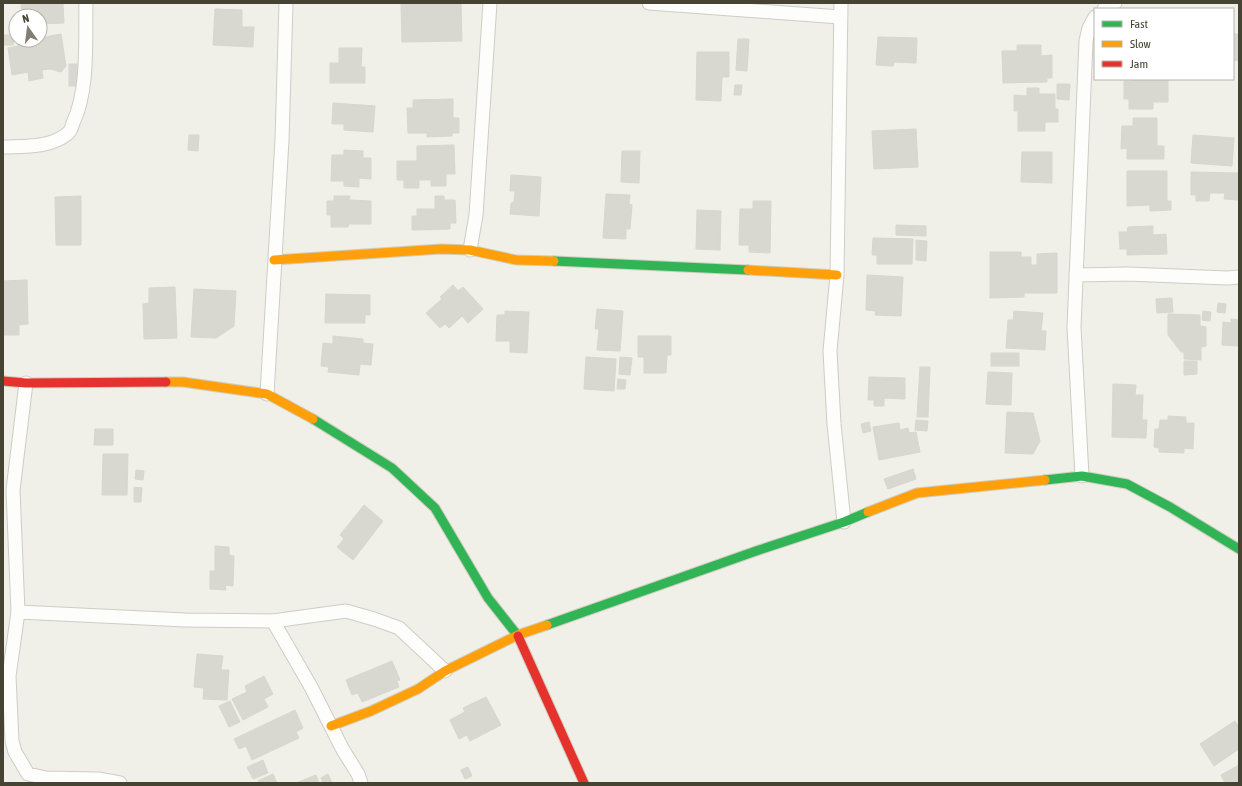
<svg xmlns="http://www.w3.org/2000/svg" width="1242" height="786" font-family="'Asap Condensed',sans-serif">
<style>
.building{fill:#d9d8d0;stroke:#d8d7cd}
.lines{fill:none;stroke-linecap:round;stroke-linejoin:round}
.street-casing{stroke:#cecdc5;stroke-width:15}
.fast-casing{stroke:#cfcebe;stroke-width:11}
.slow-casing{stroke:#cfcebe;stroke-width:11}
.jam-casing{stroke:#cfcebe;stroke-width:11}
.street{stroke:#fdfdfc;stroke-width:13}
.fast{stroke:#30b455;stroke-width:9}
.slow{stroke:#ff9f0a;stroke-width:9}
.jam{stroke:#e5322d;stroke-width:9}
</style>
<rect width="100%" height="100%" fill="#f0efe8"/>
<g class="building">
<path d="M21,3H63L64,23L40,24V16H22Z"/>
<path d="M401,3H461L462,41L402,42Z"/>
<path d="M215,9L242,10V27H254L253,47L213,45Z"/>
<path d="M1233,23L1234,34H1239V60L1233,61Z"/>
<path d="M40,30H43L45,37L61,34L66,66L61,72L50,69L42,70L43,78L29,81L28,72L12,75L8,48L23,45L22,40H40Z"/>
<path d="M3,35H14L13,45H3Z"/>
<path d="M878,37L917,38L916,63L894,62L893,66L876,65Z"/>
<path d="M738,39H749L747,71L736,70Z"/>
<path d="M1017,45H1041V56L1052,55V78H1047V82L1003,83L1002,51H1017Z"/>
<path d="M339,48H362L361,67H365V83H330V63H339Z"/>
<path d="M697,52H729V77H722L721,101L696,100Z"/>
<rect x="69" y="64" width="8" height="22"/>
<path d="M1132,79H1168V102H1153V109H1129V99H1124V81H1132Z"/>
<path d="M1057,84H1070L1069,100L1057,99Z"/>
<path d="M735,85H742L741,95H734Z"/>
<path d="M1027,88H1039V94H1055V109H1058V122H1045V131H1018V111H1014V95L1027,96Z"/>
<path d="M453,99V118H459V133H452V136L427,137V133H408L407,108H413V100Z"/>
<path d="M333,103L375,106L373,132L344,130V124H332Z"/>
<path d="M1133,118H1157V146H1164V159H1127V148L1121,149L1122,126H1133Z"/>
<path d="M916,129L918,167L874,169L872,131Z"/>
<path d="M189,135H199L198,151L188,150Z"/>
<path d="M1193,135L1234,138L1232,166L1191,163Z"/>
<path d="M454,145L455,174H446V186H431V180H419V188H404V180H397V161H417V146Z"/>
<path d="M344,150L363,151V158H371V179L359,178V187L344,186V181H331L332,155H344Z"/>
<path d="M622,151H640L639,183L621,182Z"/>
<path d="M1022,152H1052V183L1021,182Z"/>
<path d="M1127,171H1167V201H1171V210L1150,211V205L1127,206Z"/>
<path d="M1191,172L1239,173V200L1224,199L1225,193H1210L1209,201H1196V195H1191Z"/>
<path d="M511,175L541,177L539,216L510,214L511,203L514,202L515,191H510Z"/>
<path d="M606,194L630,195L629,204L632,205L630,229H626V239L603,238Z"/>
<path d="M81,196V245H56L55,197Z"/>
<path d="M334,196H350L349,200L371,201V224H349L348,227H331V215H327V201H334Z"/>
<path d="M435,196H444V200H455L456,223H450V229L412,230V216H417V209H435Z"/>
<path d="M753,201H771L770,253L749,252V245H739L740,209H753Z"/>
<path d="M697,210L721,211L720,250L696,249Z"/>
<path d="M896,225L926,226V236L896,235Z"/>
<path d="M1153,226V235L1166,234L1167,254L1127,255V249H1120L1119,232H1127L1128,227Z"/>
<path d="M873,238L913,239L912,264H877V255H872Z"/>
<path d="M916,240L927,241L926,261L916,260Z"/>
<path d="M990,252H1021V257H1031V265H1037V254L1057,253V293H1024V297L990,298Z"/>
<path d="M867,275L903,277L901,316L875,315L876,311L866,310Z"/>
<path d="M27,280L28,324L19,325V335H3V281Z"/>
<path d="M453,285L458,291L463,287L483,309L468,323L462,316L449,328L445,324L440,328L426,313L442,299L440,297Z"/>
<path d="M175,287L177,338L144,339L143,304L149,303V288Z"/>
<path d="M194,289L236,291L234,326L216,338L191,337Z"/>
<path d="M326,294L370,295V315H365V323H325Z"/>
<path d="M1172,298L1173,312L1157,313L1156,299Z"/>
<path d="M1218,303L1226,304L1225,313L1217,312Z"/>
<path d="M597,309L623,311L620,351L597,350L599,329H595Z"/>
<path d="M505,311L529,312L527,353L510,352V341H496L497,315H505Z"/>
<path d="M1014,311L1043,313L1041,331H1046L1045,350L1006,348L1008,320H1013Z"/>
<path d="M1203,311L1211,312L1210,321L1202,320Z"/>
<path d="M1168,314L1200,315V326L1206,327V346L1201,347V360L1184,359V352H1181L1168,335Z"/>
<path d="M1231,319L1239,320V346L1222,345L1223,322L1231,323Z"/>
<path d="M333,336L363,339V343L373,344L371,365L360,364L359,375L328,372L329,367L321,366L323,343L333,344Z"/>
<path d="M638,336H671V355H667L666,373H644V357H638Z"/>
<rect x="991" y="353" width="28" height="13"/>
<path d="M586,357L616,359L614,391L584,389Z"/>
<path d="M620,357L632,358L630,375L619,374Z"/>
<path d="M1184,361H1197V374L1184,375Z"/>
<path d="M920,367H930L928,417H917Z"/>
<path d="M988,372L1012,373L1011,405L986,404Z"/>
<path d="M869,377L905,378V399L884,398V406H874V400H868Z"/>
<path d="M618,379L626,380L625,389H617Z"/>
<path d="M1113,384L1136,385L1135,395H1143L1142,420H1147L1146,438L1112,437Z"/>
<path d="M1007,412L1033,413L1040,441L1033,454L1005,453Z"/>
<path d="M1168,416L1186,417V423H1194L1193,449L1184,448V453L1159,452V448L1154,447L1155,429H1159L1160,420H1168Z"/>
<path d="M916,420L928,421L927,431L915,430Z"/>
<path d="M869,422L871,431L863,433L861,424Z"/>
<path d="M899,423L900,430L908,428L909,433L916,432L920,452L879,460L873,427Z"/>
<path d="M95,429H113V445H94Z"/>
<path d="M103,454H128L127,495H102Z"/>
<path d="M913,469L916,479L888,489L884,479Z"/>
<path d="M136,470L144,471L143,480L135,479Z"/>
<path d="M134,487L142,488L141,502H134Z"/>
<path d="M364,505L383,521L353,560L337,547L344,539L340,535Z"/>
<path d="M215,546L229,547V555L234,556L233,586L225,585L226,590L210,589V571H215Z"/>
<path d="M197,654L223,656L221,670H229L227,700L203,699L204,688L194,687Z"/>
<path d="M392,661L400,680L397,681L399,687L362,702L358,693L352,695L346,680Z"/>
<path d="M264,676L273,694L264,699L268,707L243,720L232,699L247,692L245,686Z"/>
<path d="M486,697L501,725L470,741L467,735L459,739L450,720L465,712L463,708Z"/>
<path d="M230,701L240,722L229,727L219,706Z"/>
<path d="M295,710L303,728L296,732L299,738L252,760L246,746L239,749L234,739Z"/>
<path d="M1235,721L1239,727V749L1214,766L1200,744Z"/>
<path d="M263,760L268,773L253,779L247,767Z"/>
<path d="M1239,765V783H1225L1221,775Z"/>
<path d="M468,767L472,776L465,779L461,770Z"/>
<path d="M273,774L277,783H259L258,781Z"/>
<path d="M328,774L332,783H323L321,778Z"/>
<path d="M316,775L319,783H296Z"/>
</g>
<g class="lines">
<defs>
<g id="street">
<path d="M649,3L840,17"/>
<path d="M841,3L837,275L830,351L834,424L844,522"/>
<path d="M1104,9L1115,3"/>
<path d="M3,147C24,146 50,148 67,134C70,132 72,127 73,123C89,90 85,40 86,3"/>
<path d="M470,250L476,215L490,3"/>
<path d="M1076,275L1127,274L1227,278L1239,277"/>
<path d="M26,383L13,490L18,612L9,676L12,741L15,752L28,774L46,778L98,779L120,783"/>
<path d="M267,394L282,140L286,3"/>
<path d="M1082,476L1074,327L1086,41L1089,28L1095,17"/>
<path d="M18,612L185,620L273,621L346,611L374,619L399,628L445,671"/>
<path d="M273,621L311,687L343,750L358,774L361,783"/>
</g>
<g id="fast">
<path d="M554,261L748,270"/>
<path d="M313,419L392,468L435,508L488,598L518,636"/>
<path d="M1045,480L1082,476L1127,484L1170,507L1239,549"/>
<path d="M547,625L756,551L844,522L868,512"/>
</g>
<g id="slow">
<path d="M274,260L441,249L470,250L516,260L554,261"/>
<path d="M748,270L837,275"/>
<path d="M166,382H183L267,394L313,419"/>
<path d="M868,512L917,493L1045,480"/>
<path d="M331,726L371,711L418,689L445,671L518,635L547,625"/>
</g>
<g id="jam">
<path d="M3,381L26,383L166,382"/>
<path d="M518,636L584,783"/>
</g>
</defs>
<use href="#street" class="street-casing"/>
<use href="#fast" class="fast-casing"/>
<use href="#slow" class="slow-casing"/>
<use href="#jam" class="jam-casing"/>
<use href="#street" class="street"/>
<use href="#fast" class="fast"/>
<use href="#slow" class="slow"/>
<use href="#jam" class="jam"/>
</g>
<rect width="1242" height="786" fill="none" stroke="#464333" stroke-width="8"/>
<rect x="1094" y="8" width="140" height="72" fill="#ffffff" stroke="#b5b4ad"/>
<rect x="1102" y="21" width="20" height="6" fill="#30b455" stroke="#b5b4ad"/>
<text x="1130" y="28" font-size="12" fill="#464333">Fast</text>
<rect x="1102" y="41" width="20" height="6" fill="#ff9f0a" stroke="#b5b4ad"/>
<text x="1130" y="48" font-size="12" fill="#464333">Slow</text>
<rect x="1102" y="61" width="20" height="6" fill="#e5322d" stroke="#b5b4ad"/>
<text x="1130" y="68" font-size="12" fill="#464333">Jam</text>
<g transform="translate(28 28) rotate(346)"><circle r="19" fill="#ffffff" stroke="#b5b4ad"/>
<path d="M0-3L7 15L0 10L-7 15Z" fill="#827f72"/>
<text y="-6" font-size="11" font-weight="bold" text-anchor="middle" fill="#464333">N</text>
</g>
</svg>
